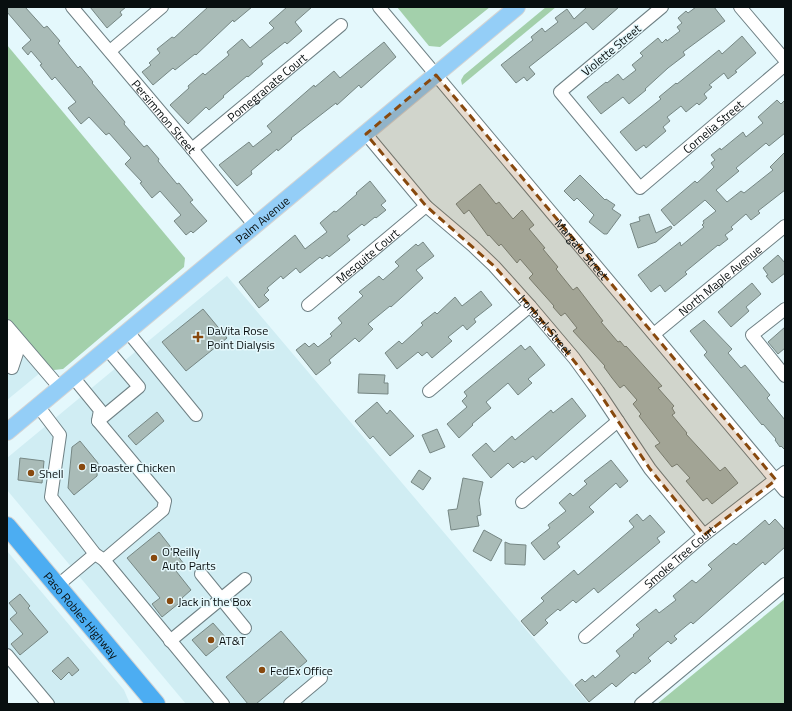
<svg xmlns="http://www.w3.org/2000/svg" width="792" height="711" font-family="'Titillium Web',sans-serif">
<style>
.built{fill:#d0edf3}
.green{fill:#a3d0ab}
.building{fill:#a9bbb7;stroke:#768784}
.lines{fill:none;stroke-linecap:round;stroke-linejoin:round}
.minor-casing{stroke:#6f8185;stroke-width:14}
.major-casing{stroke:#d3d4d4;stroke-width:18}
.highway-casing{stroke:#d3d4d4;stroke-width:20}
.minor{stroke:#fff;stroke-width:12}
.major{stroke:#94cef7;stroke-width:16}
.highway{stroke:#4cadf2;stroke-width:18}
.marked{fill:#88490e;fill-opacity:0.2;stroke:#88490e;stroke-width:3;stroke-dasharray:8 5;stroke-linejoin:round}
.poi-dot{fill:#88490e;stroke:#e4f8fc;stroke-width:1.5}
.labels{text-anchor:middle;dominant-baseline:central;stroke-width:3;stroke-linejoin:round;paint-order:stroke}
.street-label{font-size:12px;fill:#080f10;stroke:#e4f8fc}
.poi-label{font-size:12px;fill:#080f10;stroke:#e4f8fc;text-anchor:start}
</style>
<rect width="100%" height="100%" fill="#e4f8fc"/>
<g class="built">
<path d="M227,276L589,704H186L7,490V458Z"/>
<path d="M7,321L46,368L7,400Z"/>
<path d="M7,551L124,690L130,704H55L7,647Z"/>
</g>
<g class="green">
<path d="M397,7H490L440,47L429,46Z"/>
<path d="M546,7H556L462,85L461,80L464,75Z"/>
<path d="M7,45L185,258L184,267L63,369L54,370L46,368L7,321Z"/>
<path d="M785,599V704H657Z"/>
</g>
<g class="building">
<path d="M7,7H25L44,28L47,26L60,41L58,43L78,68L80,66L93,82L92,83L125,122L124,124L144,147L147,145L159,159L158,161L177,184L179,183L193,200L190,202L207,221L193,233L191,231L186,235L174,221L181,215L160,191L152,198L140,183L142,182L125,164L131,158L109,133L106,135L89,117L81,124L68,108L76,102L55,77L52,80L40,65L42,64L31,51L28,55L22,48L31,40L7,12Z"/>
<path d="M90,7H126L120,12L122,15L107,28Z"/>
<path d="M208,7H252L234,22L233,20L196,55L195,54L175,70L173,68L153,85L142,72L151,65L149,63L160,53L157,49L172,37L174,38Z"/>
<path d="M287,7H312L295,22L302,31L287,44L285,42L261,61L263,64L248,77L247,76L223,96L224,97L209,110L206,107L188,124L170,105L189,88L188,86L203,73L205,75L229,55L227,52L242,39L250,48L274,28L269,23Z"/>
<path d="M587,7H619L593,30L586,22L529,67L535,74L527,81L524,77L516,83L501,65L533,40L531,37L542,28L545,32L558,22L555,18L567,9L574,19Z"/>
<path d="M696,7H714L725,21L683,52L685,55L668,68L645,89L646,90L629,104L623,97L601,114L587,97L606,82L607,83L618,74L623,80L636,70L632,65L643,56L640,53L658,38L662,43L666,39L667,41L680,31L677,27L682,23L678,18L686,11L688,13Z"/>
<path d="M742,36L756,53L735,71L737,72L728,79L724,73L709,85L712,87L704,94L707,98L699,105L697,103L686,112L681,106L667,117L670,121L663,127L666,131L646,148L644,145L636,151L620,132L661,99L659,97L676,83L677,84L719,50L722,54Z"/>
<path d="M384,42L396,57L361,88L359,85L337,105L336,103L291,138L292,139L278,151L277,149L251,171L252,174L237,186L219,165L249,142L253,147L272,132L267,126L314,85L315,87L334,71L340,78Z"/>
<path d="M777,100L781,104L785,100V133L769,146L766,143L736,168L739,171L716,190L727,202L741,191L744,193L773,170L770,167L785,152V190L758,211L760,213L751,220L746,214L731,227L733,229L725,235L728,239L719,246L718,245L685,272L687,274L665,292L660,285L651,292L638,275L680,242L681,246L704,227L702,225L704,223L703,221L716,211L705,200L674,226L661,210L695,181L697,183L710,171L714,167L711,163L715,160L711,155L720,148L721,150L743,132L746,137L763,123L758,117Z"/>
<path d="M580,175L605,200L606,199L615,205L612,209L621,215L607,234H604L589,222L594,215L577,198L574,201L564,191Z"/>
<path d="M370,181L386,201L381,205L386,210L376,218L375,217L364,226L362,224L347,236L350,240L329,257L327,255L322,259L320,257L300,273L296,268L283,279L281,276L267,288L269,290L264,295L269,300L259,308L239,282L295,235L305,249L327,232L320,223L334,211L336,212L357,194L356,193Z"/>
<path d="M480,184L496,204L499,202L513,219L522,210L534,225L529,229L545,248L543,249L558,267L556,269L573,290L577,287L603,321L601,322L618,342L620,341L625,347L626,346L662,386L658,388L674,406L672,408L675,413L672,415L687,433L686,434L720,471L725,467L738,483L712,504L707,498L703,501L686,481L690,478L677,464L672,467L655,446L660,443L639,416L641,414L633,404L637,400L624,385L620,388L612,378L604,367L605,366L573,331L577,328L565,313L561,316L553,307L554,306L529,278L533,274L520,259L517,263L501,244L499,246L489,235L488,236L469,210L464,214L456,204Z"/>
<path d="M649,214L656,233L671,226L672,228L656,242L638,248L630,224L640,221L639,217Z"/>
<path d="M423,242L434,256L416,270L423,278L391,307L390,306L368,324L373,329L359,342L355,338L329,360L331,363L316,375L296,350L305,343L309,347L314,343L318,347L332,336L330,334L342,323L338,318L363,296L359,292L379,276L383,280L399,266L395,262L416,244L418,246Z"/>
<path d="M778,255L785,263V273L772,283L766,276L768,275L763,268Z"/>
<path d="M752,283L761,294L746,307L749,311L731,327L718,312Z"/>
<path d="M481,291L492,305L474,319L476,322L467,330L463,325L448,337L452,341L432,358L427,352L422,356L418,352L397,369L385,353L399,341L402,344L423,325L421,323L435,312L437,314L455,297L462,306Z"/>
<path d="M203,309L227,338L186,371L162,342Z"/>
<path d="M704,320L732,349L728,353L741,368L745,365L770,395L767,398L785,420V450L781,446L780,447L775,440L776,439L763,424L762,425L704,355L707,352L690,331Z"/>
<path d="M785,327V348L778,354L768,342Z"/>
<path d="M521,345L525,350L530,346L545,365L528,379L532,383L518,395L508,383L486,402L491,408L472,424L473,425L459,438L447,424L467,407L462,401L467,396L464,392Z"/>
<path d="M359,374L385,375L384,383H388V394L358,393Z"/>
<path d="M572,398L586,416L536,460L533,456L524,463L522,461L513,468L508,463L491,478L472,455L486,443L494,452L512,436L515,440L551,410L553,413Z"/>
<path d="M377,402L387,414L390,410L414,436L390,456L373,436L370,439L355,421Z"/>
<path d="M157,412L164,421L136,445L128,436Z"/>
<path d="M437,429L445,447L430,453L422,435Z"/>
<path d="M80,441L98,463L97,476L74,495L68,488L72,447Z"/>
<path d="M20,458L44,461L42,483L18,480Z"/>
<path d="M611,460L628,481L620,488L616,483L589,507L594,512L557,543L560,547L544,560L531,543L550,528L548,525L566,511L559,503L570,493L573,496L587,484L584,481Z"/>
<path d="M419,470L431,478L423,490L411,482Z"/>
<path d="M463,478L483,482L479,500L481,515L477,516L479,526L451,530L448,510L457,509Z"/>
<path d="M637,514L643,521L650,515L665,532L657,538L660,542L598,593L594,588L576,603L573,600L560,611L558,609L545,620L548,623L534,636L521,621L544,601L541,598L574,570L578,575L634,527L629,521Z"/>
<path d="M775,519L785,530V547L765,565L763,562L693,624L691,622L674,636L677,639L671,644L668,641L648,658L651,661L635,674L633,672L616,687L612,683L589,702L575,685L582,679L585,682L593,675L595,678L620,656L616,651L634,636L633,635L640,629L636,625L656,609L659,613L676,600L673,596L692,580L696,583L712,569L708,565L734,543L736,545L765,520L769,525Z"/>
<path d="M484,530L502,540L491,561L473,551Z"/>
<path d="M159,532L184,564L176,571L191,590L182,598L183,600L162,617L152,604L160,598L127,558Z"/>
<path d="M505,542L510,544L526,545L525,565L505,564Z"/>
<path d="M20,594L30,606L28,608L48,632L20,655L11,644L23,634L10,619L17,613L9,603Z"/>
<path d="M213,623L227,639L206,656L192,640Z"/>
<path d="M281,631L307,661L256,704H248L226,677Z"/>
<path d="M68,657L79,670L72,676L69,672L61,680L52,671Z"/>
</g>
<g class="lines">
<defs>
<g id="minor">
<path id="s1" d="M72,7L192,149L255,226"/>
<path id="s2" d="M379,7L785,491"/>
<path id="s3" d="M662,7L560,92L640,188L785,65"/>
<path d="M740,7L785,60"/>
<path d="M110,51L162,7"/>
<path id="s4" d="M366,134L426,206L473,246L494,266L530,306L574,358L598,391L650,469L704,535"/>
<path id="s5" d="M192,149L341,25"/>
<path id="s6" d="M308,305L426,206"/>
<path d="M785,309L752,335L785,376"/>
<path d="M7,326L60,388"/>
<path d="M128,332L196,415"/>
<path id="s7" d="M654,334L785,226"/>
<path d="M7,336L13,344L17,353L12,368L10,355L7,350"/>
<path d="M73,377L100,410L98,421L165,501L163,510L104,560"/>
<path d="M429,391L530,306"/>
<path d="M38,406L60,435L51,497L95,554L104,560L223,704"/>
<path d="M98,421L139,387L107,349"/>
<path d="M522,502L618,421"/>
<path d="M201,574L245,628"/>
<path d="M57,586L95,554"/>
<path id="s8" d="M585,637L704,535L785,472"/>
<path d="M170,641L245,579"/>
<path d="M7,655L48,704"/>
<path d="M290,704L321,678"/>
<path d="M641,704L785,584"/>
</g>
<g id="major">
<path id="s9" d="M7,432L517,7"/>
</g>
<g id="highway">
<path id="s10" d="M7,526L156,704"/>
</g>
</defs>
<use href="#minor" class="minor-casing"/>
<use href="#major" class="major-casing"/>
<use href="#highway" class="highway-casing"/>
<use href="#minor" class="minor"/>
<use href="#major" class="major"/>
<use href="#highway" class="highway"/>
</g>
<path class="marked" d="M436,75L776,480L704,535L650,469L598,391L530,306L494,266L426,206L366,134Z"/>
<g class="poi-dot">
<path d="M196 331h4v4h4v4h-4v4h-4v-4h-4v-4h4z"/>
<circle cx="82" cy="467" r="4"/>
<circle cx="31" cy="473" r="4"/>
<circle cx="154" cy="558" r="4"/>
<circle cx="170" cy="601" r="4"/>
<circle cx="211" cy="640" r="4"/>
<circle cx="262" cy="670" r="4"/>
</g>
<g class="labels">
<g class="street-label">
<text transform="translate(611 50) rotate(-40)">Violette Street</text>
<text stroke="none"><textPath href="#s5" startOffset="97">Pomegranate Court</textPath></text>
<text stroke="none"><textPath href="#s1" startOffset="143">Persimmon Street</textPath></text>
<text stroke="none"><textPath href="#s3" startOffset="353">Cornelia Street</textPath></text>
<text stroke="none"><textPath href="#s9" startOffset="332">Palm Avenue</textPath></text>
<text stroke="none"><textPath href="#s2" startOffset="316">Margalo Street</textPath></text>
<text stroke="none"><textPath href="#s6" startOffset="77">Mesquite Court</textPath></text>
<text stroke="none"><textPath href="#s7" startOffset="85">North Maple Avenue</textPath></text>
<text stroke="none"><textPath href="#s4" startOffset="263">Ironbark Street</textPath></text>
<text stroke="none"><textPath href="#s8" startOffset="124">Smoke Tree Court</textPath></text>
<text stroke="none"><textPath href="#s10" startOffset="116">Paso Robles Highway</textPath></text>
</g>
<g class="poi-label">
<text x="207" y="330">DaVita Rose<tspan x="207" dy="14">Point Dialysis</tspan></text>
<text x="90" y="467">Broaster Chicken</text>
<text x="39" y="473">Shell</text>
<text x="162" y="551">O'Reilly<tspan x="162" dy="14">Auto Parts</tspan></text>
<text x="178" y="601">Jack in the Box</text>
<text x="219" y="640">AT&amp;T</text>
<text x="270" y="670">FedEx Office</text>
</g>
</g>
<rect width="792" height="711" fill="none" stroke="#080f10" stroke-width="16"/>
</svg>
